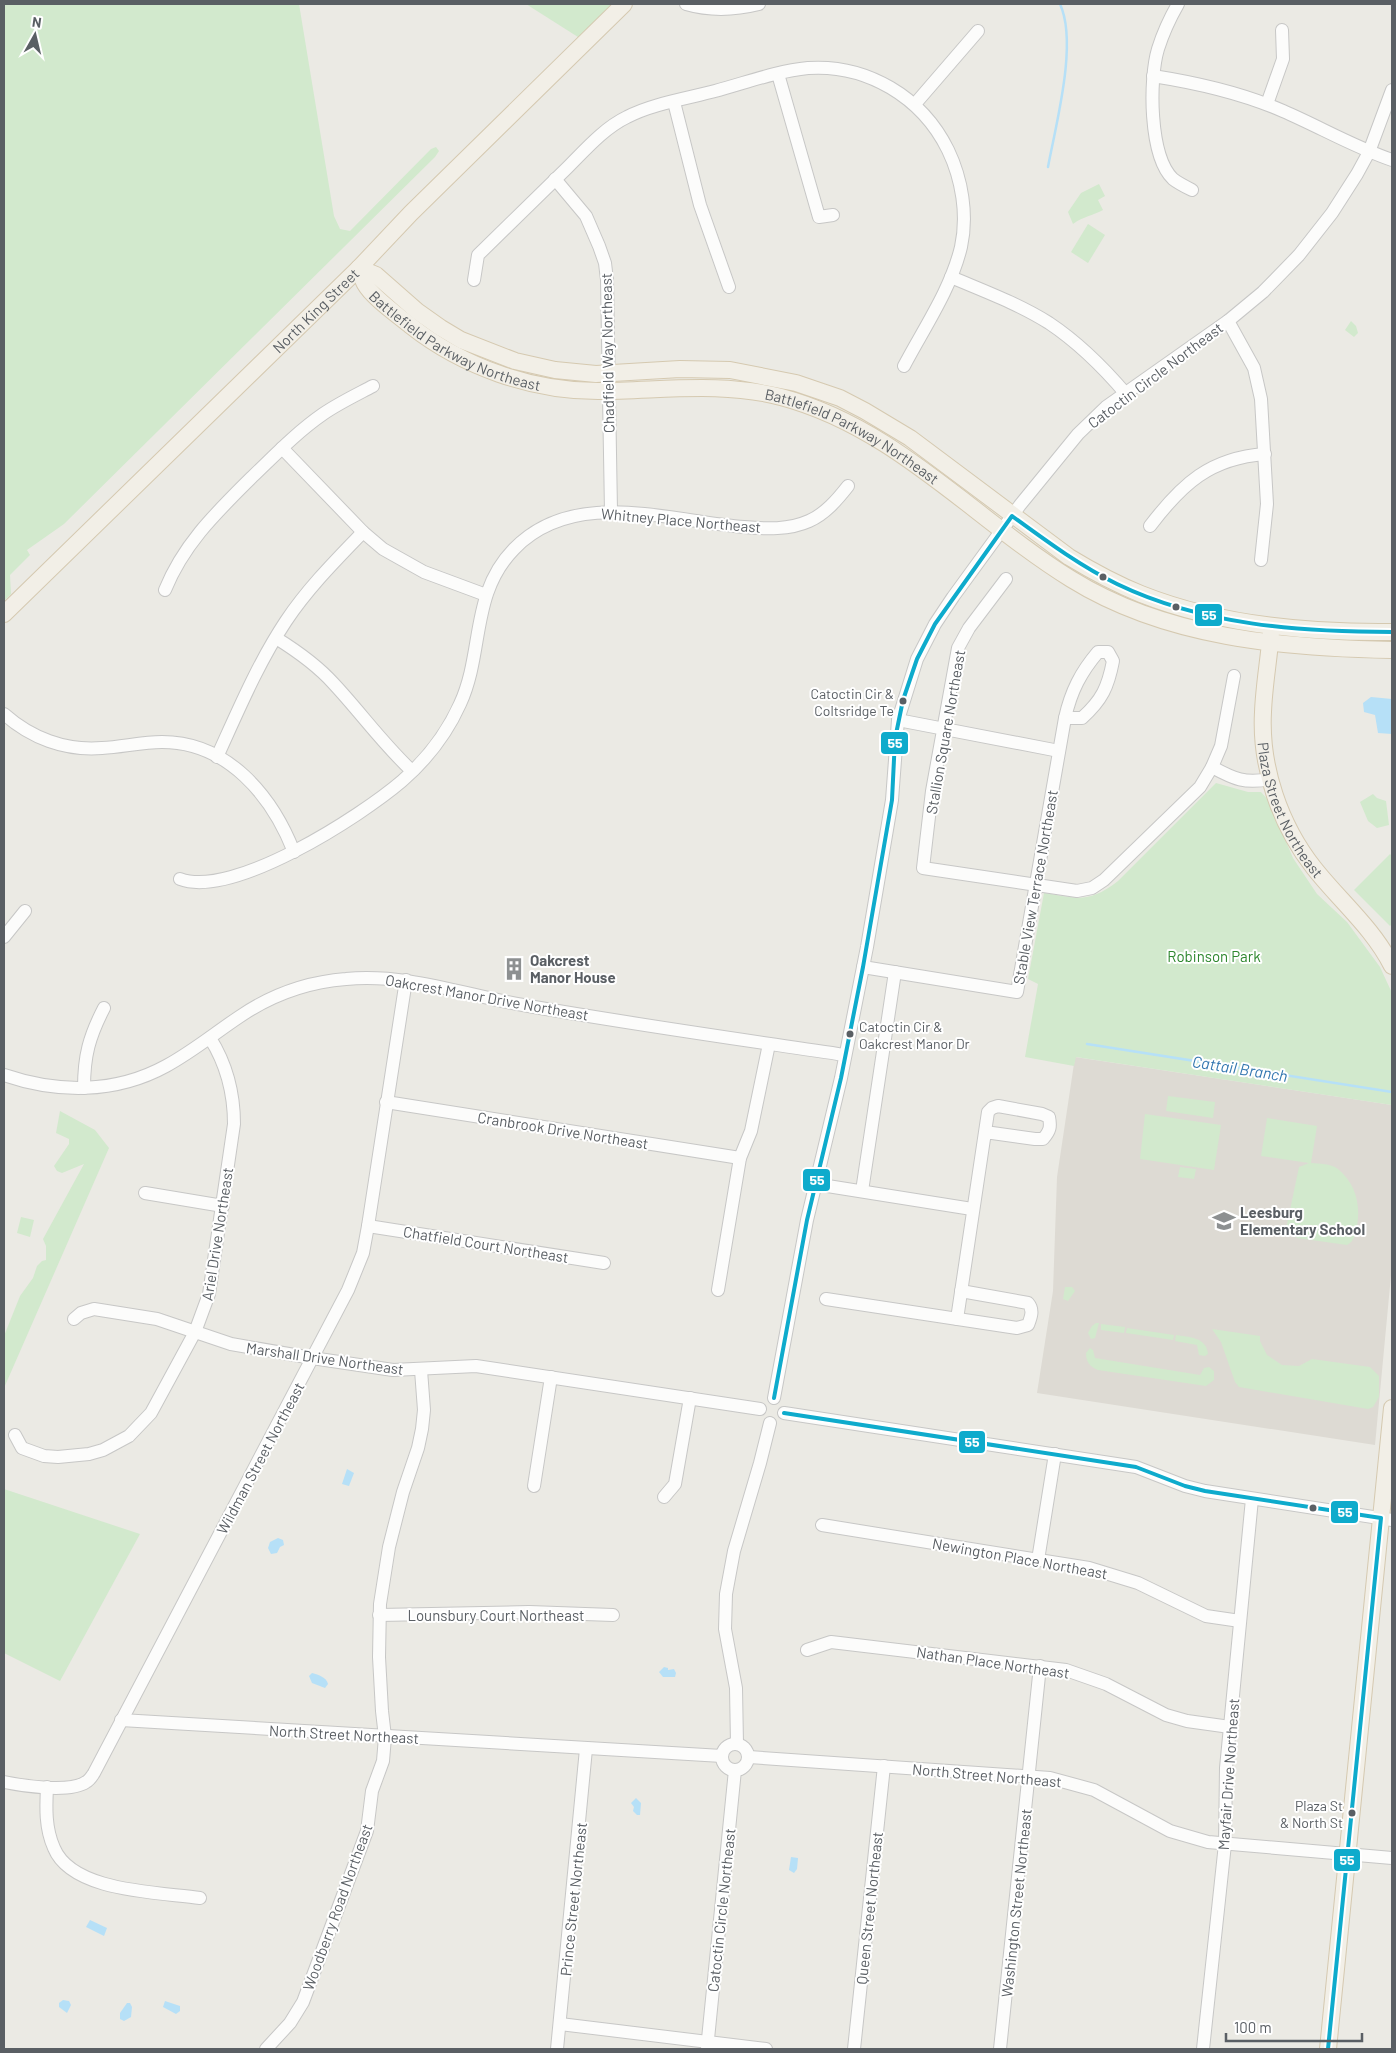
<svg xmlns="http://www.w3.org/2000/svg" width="1396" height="2053" font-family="Barlow,sans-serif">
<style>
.education{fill:#dddad3}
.green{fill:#d2e9cd}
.water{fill:#b6e0f7}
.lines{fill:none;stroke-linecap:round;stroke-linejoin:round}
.stream{stroke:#b6e0f7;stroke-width:2.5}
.minor-casing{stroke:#c7c7c6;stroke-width:14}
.major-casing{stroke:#d5c9b0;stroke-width:18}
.minor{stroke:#fcfcfb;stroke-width:12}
.major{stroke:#f2efe7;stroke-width:16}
.bus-1-casing{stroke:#fff;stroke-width:8}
.bus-1{stroke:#0eabcc;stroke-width:4}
.bus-dot{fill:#5a5f64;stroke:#fff;stroke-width:2}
.labels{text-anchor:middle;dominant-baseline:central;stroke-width:4;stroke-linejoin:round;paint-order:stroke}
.bus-label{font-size:14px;fill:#5a5f64;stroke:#fff;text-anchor:end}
.street-label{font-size:15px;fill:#5a5f64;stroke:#fff}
.park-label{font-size:15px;fill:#2e872e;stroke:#fff}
.poi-label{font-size:15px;font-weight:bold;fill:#5a5f64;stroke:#fff;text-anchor:start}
.water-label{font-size:16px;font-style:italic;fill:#3377b0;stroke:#fff}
.line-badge{stroke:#fff;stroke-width:2}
.badge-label{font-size:14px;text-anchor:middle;font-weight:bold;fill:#fff}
</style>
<rect width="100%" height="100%" fill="#ebeae4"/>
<path class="education" d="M1075,1057L1392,1105V1265L1375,1445L1037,1393L1053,1291L1057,1177Z"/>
<g class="green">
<path d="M4,4H299L334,216L340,229L350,231L431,149L436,147L439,151L435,157L64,524L27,550L30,555L10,575L11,594L4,601Z"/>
<path d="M526,4H613L578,37Z"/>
<path d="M1099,184L1105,196L1098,200L1103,210C1092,216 1084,216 1073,224L1068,212L1081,193Z"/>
<path d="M1088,224L1105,235L1088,263L1071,252Z"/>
<path d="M1351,321L1356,326L1358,333L1354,337L1345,330Z"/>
<path d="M1216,783L1248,792H1261L1269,801L1293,858L1317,894L1347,922L1380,967L1392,993V1105L1076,1057L1074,1066L1025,1057L1038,984L1028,979L1044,893C1078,898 1088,904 1118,881Z"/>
<path d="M1373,794L1377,798L1386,801L1389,825L1377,828L1368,821L1360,802Z"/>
<path d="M1390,854L1392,856V924L1390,926L1354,890Z"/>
<path d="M1168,1096L1215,1102L1213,1118L1166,1111Z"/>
<path d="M60,1111L95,1130L109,1148L4,1388V1336L20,1296L33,1278L37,1266L42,1261L46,1260V1246L43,1239L84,1164L62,1173L57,1171L54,1166L69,1144V1139L56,1133Z"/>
<path d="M1145,1114L1221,1125L1214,1170L1140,1159Z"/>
<path d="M1267,1118L1317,1126L1311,1163C1320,1164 1330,1163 1338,1169C1355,1183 1361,1204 1357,1226C1356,1233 1354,1242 1347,1245L1297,1238L1286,1229L1299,1167L1309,1163L1261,1156Z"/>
<path d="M1180,1167L1196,1169L1194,1179L1178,1177Z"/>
<path d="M21,1217L34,1220L30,1237L17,1233Z"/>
<path d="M1065,1287H1072L1075,1291L1068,1301L1063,1299Z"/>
<path d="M1096,1323H1099L1095,1338L1091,1339L1088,1333L1092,1326Z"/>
<path d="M1101,1324L1125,1327L1124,1333L1101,1330Z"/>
<path d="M1127,1328L1174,1335L1173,1340L1126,1333Z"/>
<path d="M1212,1329L1260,1336V1341L1267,1355L1282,1365L1299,1366L1312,1359L1370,1367L1379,1376V1397L1373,1407L1368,1409L1239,1387L1235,1382L1221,1342Z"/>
<path d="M1176,1335C1188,1337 1207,1337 1208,1354L1205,1356L1199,1355L1197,1345L1175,1341Z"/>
<path d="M1090,1348L1093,1350L1095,1358L1200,1375L1204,1368L1209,1367L1214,1371V1380L1206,1386L1098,1370C1090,1367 1086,1362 1086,1353Z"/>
<path d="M4,1489L140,1534L60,1681L4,1653Z"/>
</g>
<g class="water">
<path d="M1371,697L1392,699V734L1378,733L1375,715L1364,712L1363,703Z"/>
<path d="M347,1469L354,1473L349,1486L342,1484Z"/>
<path d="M278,1538L283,1540L284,1545L280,1547L277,1553L271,1554L268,1548L270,1542Z"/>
<path d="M664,1667L668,1668V1670L674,1669L676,1673L675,1677H663L659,1672Z"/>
<path d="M312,1673C319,1675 326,1677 328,1684L325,1688L312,1683L309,1676Z"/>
<path d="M636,1798L641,1803L640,1815H637L633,1811L634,1807L631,1803Z"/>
<path d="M791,1857L798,1858L797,1869L794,1873L789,1870Z"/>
<path d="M90,1920L107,1928L104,1936L86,1927Z"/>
<path d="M63,2000L69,2001L71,2005L67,2013L59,2007V2003Z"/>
<path d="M165,2001L180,2006V2011L176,2014L163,2007Z"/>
<path d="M127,2003H130L132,2007L131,2017L124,2021L120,2019V2013Z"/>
</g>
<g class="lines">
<g class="stream">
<path d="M1048,167C1056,124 1078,43 1060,4"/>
<path d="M1087,1044L1392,1092"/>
</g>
<defs>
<g id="minor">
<path d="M686,4C710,11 735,10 759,4"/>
<path d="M1178,4C1170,18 1163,33 1158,49C1149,79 1149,156 1173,179C1178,183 1186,187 1192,190"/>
<path d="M778,74L819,217L833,215"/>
<path d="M1153,76C1198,83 1242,93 1283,111C1320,127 1354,147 1392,160"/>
<path d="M674,102L700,205L729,287"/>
<path d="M915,104L978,31"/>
<path d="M1267,104L1283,59L1282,30"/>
<path d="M555,179L586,216L599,246L605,263L607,280L611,511"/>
<path d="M951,277C984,291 1019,304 1049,323C1079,343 1103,367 1126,394"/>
<path d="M474,280L478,255C508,226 537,197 567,168C585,150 604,128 627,117C651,104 689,98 715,91C745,83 777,71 808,68C867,64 922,97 948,150C962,179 968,215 961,247C951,289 924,328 904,366"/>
<path d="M1228,321L1254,368L1261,399L1267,504L1261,560"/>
<path d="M282,448L363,532L383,549L424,572L486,595"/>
<path d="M1150,526C1182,484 1210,458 1265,454"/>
<path d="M1006,579L969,628L958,648L932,791L923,868L1077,891L1092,888L1104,880L1200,787L1212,767L1221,746L1234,676"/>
<path d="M165,590C184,543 217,512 252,477C275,455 297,432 323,414C339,403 356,395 373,386"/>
<path d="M276,638C297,651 317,665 334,684C361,713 383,744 412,771"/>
<path d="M1098,652H1108L1113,661C1108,687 1102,700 1082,718H1065C1071,691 1081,672 1098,652Z"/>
<path d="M4,714C31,738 65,751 102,748C122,747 142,742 162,742C228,742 272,796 294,852"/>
<path d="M898,720L1059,751"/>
<path d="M217,757C238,711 258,663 286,621C308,588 336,560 363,532"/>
<path d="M1212,767C1234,779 1245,784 1270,779"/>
<path d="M180,879C233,899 361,816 402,781C426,760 447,733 460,704C484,652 470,594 514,549C574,487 668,521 744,527C766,529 789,530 809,521C825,514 837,500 848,486"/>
<path d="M4,937L25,911"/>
<path d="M863,967L1017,992L1065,718"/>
<path d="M4,1075C57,1093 115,1094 166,1066C192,1052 215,1033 239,1017C271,995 307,982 346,979C406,973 465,995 523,1005C630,1024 738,1039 845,1055"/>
<path d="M84,1088C84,1056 89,1037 104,1008"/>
<path d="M386,1102L740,1158"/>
<path d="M815,1184L972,1209"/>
<path d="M862,1191L895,972"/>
<path d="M145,1193L223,1206"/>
<path d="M368,1226L604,1263"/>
<path d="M718,1290L740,1158L751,1131L769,1044"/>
<path d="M826,1299L1017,1328L1028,1325C1031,1317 1034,1310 1028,1303L961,1291"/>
<path d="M74,1319L81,1313L94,1309L157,1319L231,1344L312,1358L393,1370L476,1366L760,1409"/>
<path d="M957,1319L988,1112L992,1108L998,1106L1042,1114L1049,1117C1051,1127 1050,1131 1043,1139H1035L985,1132"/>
<path d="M774,1398L807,1220L841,1078L867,947L892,800L898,720L917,659L935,624L953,597L1020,505L1078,434L1106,407L1228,321L1263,292L1299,255L1332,213L1357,174L1369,152L1392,90"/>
<path d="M784,1413L1136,1467L1185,1486L1205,1491L1392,1520"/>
<path d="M15,1435L22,1448L44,1456L58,1457L89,1454L103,1450L129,1436L151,1413L195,1332L209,1294L234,1124C234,1092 227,1065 210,1038"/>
<path d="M534,1486L551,1377"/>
<path d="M664,1497L675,1484L690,1398"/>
<path d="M822,1525L1089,1568L1138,1583L1206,1616L1240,1621"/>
<path d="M1038,1560L1055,1454"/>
<path d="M379,1615L529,1612L613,1615"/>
<path d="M807,1650L831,1642L1066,1670L1106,1684L1166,1715L1187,1721L1230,1727"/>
<path d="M121,1720L722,1756"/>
<circle cx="735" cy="1757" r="13"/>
<path d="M737,1744L736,1688L725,1629L726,1594L734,1551L760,1463L770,1423"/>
<path d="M749,1757L1050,1778L1094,1790L1170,1831L1208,1842L1392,1858"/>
<path d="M4,1782C23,1786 70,1793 86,1782C90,1780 92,1776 94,1773L348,1290L363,1253L368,1226L406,980"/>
<path d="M47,1787C46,1807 45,1828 54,1848C72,1892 158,1892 200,1898"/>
<path d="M560,2024L766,2049"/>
<path d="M266,2049L290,2023L303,2002L367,1831L372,1791L383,1761L385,1737L382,1711L379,1657L380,1604L389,1547L403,1492L418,1448L422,1429L424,1410L421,1370"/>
<path d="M557,2049L586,1749"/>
<path d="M707,2049L735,1770"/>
<path d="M854,2049L884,1766"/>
<path d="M1000,2049L1040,1666"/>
<path d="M1203,2049L1225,1844L1226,1768L1252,1499"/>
</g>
<g id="major">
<path id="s1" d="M359,268C361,273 362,279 365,284C372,297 399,316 411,326C463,367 532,391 598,391C660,391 720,381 781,397C895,427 974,519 1071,579C1166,638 1283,648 1392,650"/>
<path d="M359,268L376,275L417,311L441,328L461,340L515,361L555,370L596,374L680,369L730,370L796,383L840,398L865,411L910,438L1069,557C1092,571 1116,584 1141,594C1219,625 1309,633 1392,632"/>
<path id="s2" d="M4,614L359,268L411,213L624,4"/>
<path id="s3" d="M1271,632C1269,659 1264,685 1263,712C1260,767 1280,825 1314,868C1340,901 1373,928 1392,966"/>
<path d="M1328,2049L1392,1408"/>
</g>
</defs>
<use href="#minor" class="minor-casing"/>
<use href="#major" class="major-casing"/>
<use href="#minor" class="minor"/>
<use href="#major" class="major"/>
<defs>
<g id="bus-1">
<path d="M774,1398L807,1220L841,1078L863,967L892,800L895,739L903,700L917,659L935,624L1012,516C1045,540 1080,566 1117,584C1202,625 1299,632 1392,632"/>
<path d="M784,1413L1136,1467L1185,1486L1205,1491L1381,1518L1328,2049"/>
</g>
</defs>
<use href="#bus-1" class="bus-1-casing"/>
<use href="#bus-1" class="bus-1"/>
</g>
<defs>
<symbol id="building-bare" viewBox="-9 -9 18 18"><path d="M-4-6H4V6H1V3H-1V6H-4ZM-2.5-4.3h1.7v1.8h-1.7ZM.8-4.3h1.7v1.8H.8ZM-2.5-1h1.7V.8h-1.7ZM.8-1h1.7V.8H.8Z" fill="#8d9091" stroke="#fff" stroke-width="2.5" paint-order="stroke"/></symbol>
<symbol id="school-bare" viewBox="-9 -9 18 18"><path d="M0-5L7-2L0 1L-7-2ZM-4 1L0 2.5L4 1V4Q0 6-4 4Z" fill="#8d9091" stroke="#fff" stroke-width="2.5" paint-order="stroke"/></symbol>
</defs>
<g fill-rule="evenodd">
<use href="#building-bare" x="498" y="953" width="32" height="32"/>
<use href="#school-bare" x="1208" y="1205" width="32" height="32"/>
</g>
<g class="bus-dot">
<circle cx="1103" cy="577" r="4.5"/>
<circle cx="1176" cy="607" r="4.5"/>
<circle cx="903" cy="701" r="4.5"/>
<circle cx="850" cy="1034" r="4.5"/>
<circle cx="1313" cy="1508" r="4.5"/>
<circle cx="1352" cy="1813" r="4.5"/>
</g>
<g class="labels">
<g class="bus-label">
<text x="894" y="693">Catoctin Cir &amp;<tspan x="894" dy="17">Coltsridge Te</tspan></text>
<text x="859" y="1026" text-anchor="start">Catoctin Cir &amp;<tspan x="859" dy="17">Oakcrest Manor Dr</tspan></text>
<text x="1343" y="1805">Plaza St<tspan x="1343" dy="17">&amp; North St</tspan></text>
</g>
<g class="street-label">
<text stroke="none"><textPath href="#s2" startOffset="435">North King Street</textPath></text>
<text stroke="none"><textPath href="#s1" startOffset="126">Battlefield Parkway Northeast</textPath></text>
<text transform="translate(607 353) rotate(-91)">Chadfield Way Northeast</text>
<text transform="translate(1155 375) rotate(-37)">Catoctin Circle Northeast</text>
<text stroke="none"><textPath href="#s1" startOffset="546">Battlefield Parkway Northeast</textPath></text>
<text transform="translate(681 520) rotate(5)">Whitney Place Northeast</text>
<text transform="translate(945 732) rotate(-80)">Stallion Square Northeast</text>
<text stroke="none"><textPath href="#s3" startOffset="184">Plaza Street Northeast</textPath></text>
<text transform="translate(1035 887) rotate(-80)">Stable View Terrace Northeast</text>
<text transform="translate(487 997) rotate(10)">Oakcrest Manor Drive Northeast</text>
<text transform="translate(563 1130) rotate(9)">Cranbrook Drive Northeast</text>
<text transform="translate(217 1234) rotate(-81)">Ariel Drive Northeast</text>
<text transform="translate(486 1244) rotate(9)">Chatfield Court Northeast</text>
<text transform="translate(325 1358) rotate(8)">Marshall Drive Northeast</text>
<text transform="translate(260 1458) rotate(-62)">Wildman Street Northeast</text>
<text transform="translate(1020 1558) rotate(10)">Newington Place Northeast</text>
<text x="496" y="1615">Lounsbury Court Northeast</text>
<text transform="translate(993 1662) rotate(8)">Nathan Place Northeast</text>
<text transform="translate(344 1734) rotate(3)">North Street Northeast</text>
<text transform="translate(1228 1774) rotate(-86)">Mayfair Drive Northeast</text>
<text transform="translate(987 1775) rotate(5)">North Street Northeast</text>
<text transform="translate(573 1899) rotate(-84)">Prince Street Northeast</text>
<text transform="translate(1016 1903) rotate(-84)">Washington Street Northeast</text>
<text transform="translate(337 1907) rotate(-70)">Woodberry Road Northeast</text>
<text transform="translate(869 1908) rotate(-84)">Queen Street Northeast</text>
<text transform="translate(721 1910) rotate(-84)">Catoctin Circle Northeast</text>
</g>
<g class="park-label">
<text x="1214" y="956">Robinson Park</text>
</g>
<g class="poi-label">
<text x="530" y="960">Oakcrest<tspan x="530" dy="17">Manor House</tspan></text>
<text x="1240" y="1212">Leesburg<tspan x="1240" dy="17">Elementary School</tspan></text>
</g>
<g class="water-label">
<text transform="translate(1240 1068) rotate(9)">Cattail Branch</text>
</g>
</g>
<g class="line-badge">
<rect x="1194" y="603" width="29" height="24" rx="5" fill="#0eabcc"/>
<rect x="880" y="731" width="29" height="24" rx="5" fill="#0eabcc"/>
<rect x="802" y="1168" width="29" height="24" rx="5" fill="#0eabcc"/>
<rect x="958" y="1430" width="28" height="24" rx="5" fill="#0eabcc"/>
<rect x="1330" y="1500" width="29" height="24" rx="5" fill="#0eabcc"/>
<rect x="1333" y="1848" width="28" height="24" rx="5" fill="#0eabcc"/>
</g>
<g class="badge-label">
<text x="1209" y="620">55</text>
<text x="895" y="748">55</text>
<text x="817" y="1185">55</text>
<text x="972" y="1447">55</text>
<text x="1345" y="1517">55</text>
<text x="1347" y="1865">55</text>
</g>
<rect width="1396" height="2053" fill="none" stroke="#5a5f64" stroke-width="10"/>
<g transform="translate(35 35) rotate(8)" stroke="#ffffff" stroke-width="4" paint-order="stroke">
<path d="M0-4L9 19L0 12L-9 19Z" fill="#5a5f64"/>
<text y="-8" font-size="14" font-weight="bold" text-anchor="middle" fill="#5a5f64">N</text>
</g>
<path d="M1226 2033v8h136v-8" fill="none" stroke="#5a5f64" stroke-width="2.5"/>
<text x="1234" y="2033" font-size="15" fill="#5a5f64" stroke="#ffffff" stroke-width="4" paint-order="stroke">100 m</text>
</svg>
